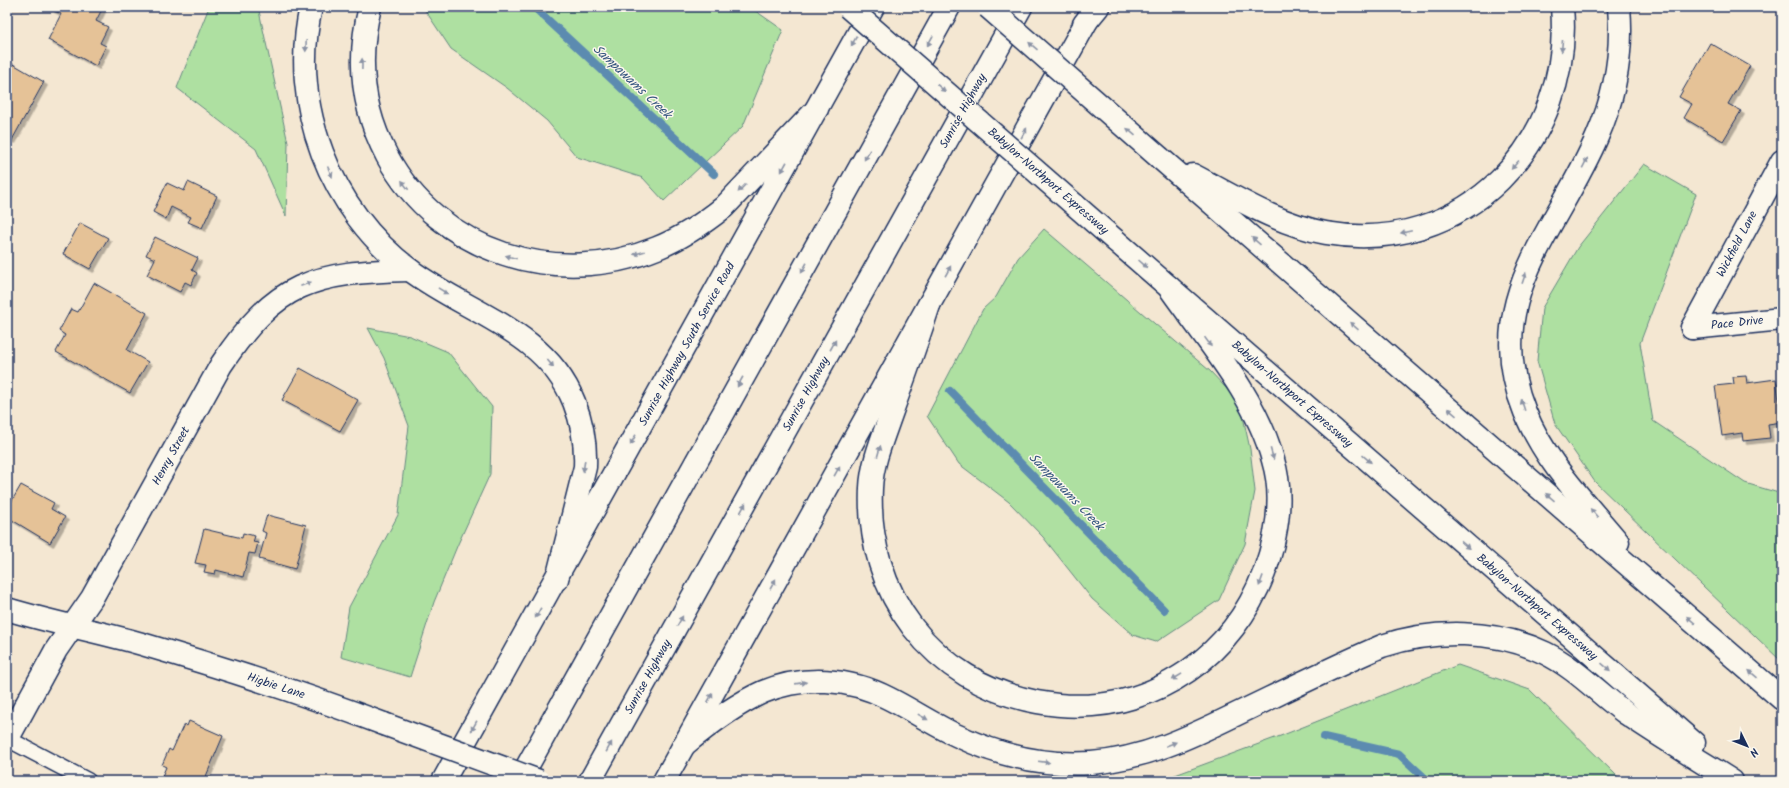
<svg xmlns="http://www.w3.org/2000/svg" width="1789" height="788" font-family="Kalam,sans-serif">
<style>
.green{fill:#aee0a1;stroke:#648880}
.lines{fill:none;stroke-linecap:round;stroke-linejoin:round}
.stream{stroke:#5b8bb0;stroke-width:8}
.building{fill:#e5c297;stroke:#1b2f5e;filter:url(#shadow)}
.lane-casing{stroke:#1b2f5e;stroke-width:18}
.street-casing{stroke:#1b2f5e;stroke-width:25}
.secondary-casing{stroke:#1b2f5e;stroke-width:25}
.primary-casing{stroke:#1b2f5e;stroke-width:25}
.highway-casing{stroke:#1b2f5e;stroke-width:25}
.lane{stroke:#fbf7ec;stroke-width:15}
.street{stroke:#fbf7ec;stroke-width:22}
.secondary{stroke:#fbf7ec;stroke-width:22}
.primary{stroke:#fbf7ec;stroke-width:22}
.highway{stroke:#fbf7ec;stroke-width:22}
.secondary-bridge-casing{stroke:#1b2f5e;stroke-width:25;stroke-linecap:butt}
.primary-bridge-casing{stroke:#1b2f5e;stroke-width:25;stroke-linecap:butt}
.secondary-bridge{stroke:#fbf7ec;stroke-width:22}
.primary-bridge{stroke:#fbf7ec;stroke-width:22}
.oneway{fill:#8b93a5}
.labels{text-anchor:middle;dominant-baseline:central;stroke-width:3;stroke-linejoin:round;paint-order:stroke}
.street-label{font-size:12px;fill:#1b2f5e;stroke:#fbf7ec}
.water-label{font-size:13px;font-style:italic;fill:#365680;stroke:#fbf7ec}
</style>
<defs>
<filter id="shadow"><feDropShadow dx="3.5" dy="3.5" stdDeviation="0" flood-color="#0004"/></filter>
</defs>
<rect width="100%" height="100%" fill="#f4e7d2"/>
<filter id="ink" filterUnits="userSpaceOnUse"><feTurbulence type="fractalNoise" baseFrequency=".025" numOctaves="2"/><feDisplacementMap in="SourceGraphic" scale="8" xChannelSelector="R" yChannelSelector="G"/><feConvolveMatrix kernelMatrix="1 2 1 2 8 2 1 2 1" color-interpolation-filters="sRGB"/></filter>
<g filter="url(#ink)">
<g class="green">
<path d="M209,7H260L259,11L288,143L286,216L256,149L177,88Z"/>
<path d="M423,7H750L783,30L743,126L664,201L643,178L577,157L547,121L507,88L451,49Z"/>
<path d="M1644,164L1696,194L1640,343L1653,421L1745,483L1782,494V662L1595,482L1555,424L1537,361L1542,308L1578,247Z"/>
<path d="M1044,229L1210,371L1240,403L1250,449L1255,491L1245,544L1219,600L1156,642L1133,635L1092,599L1043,537L1009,502L959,464L927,416L983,309L996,297L1018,258Z"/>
<path d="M368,328L410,336L448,352L492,407L490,474L458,544L434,602L410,677L341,657L349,607L398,515L409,426L384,358Z"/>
<path d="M1458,665L1530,690L1619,778L1616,781H1159L1283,735Z"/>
</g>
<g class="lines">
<g class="stream">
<path d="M534,7L714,174"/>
<path d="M950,391L1164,610"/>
<path d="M1324,737L1399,754L1428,781"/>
</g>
</g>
<g class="building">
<path d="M53,7H103L96,21L108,27L100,43L106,46L96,66L48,40L61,14L51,9Z"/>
<path d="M1710,43L1750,66L1728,104L1741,111L1723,141L1684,118L1692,104L1679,97Z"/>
<path d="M13,64L44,82L12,140L7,137V75Z"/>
<path d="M188,182L217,196L202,228L188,222L191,217L171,207L166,219L153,212L167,183L184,191Z"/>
<path d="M80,223L108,238L90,269L63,254Z"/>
<path d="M155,237L198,258L192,270L197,273L191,285L185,282L180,292L147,275L155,259L146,255Z"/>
<path d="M94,283L147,313L127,350L148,362L130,393L56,352L65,335L59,331L71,309L78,312Z"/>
<path d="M300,368L358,400L340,431L282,400Z"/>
<path d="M1746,376L1747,383L1776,379L1782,422L1768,424L1770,438L1743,441L1742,433L1722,436L1715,386L1734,384L1733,377Z"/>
<path d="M21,485L54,503L51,509L65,517L50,543L7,517V509Z"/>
<path d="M267,515L306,525L295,569L259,559L266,533L262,531Z"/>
<path d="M204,529L242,538L243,533L255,536L253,542L258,543L255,554L249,553L243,577L216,570L215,574L204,572L206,565L195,563Z"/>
<path d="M189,721L223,736L204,781H160L166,767L162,765L169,749L172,751L184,724L187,726Z"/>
</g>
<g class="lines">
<defs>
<path id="lane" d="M8,739L88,781"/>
<g id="street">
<path d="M1692,328L1782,161"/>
<path d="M1692,328L1782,319"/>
</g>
<g id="secondary">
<path d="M7,609C52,623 97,631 142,644C224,668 305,694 384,724"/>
<path d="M7,740L56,650L92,598L221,365C276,282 313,272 410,270"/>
<path d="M443,781L873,7"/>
<path d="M664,781L1094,8"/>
</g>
<g id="primary">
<path d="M311,7C289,105 330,210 410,270C467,313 545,330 574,402C582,422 586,444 585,467L557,579"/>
<path d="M370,7C357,58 362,109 387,156C439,253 557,289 657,248C682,238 704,223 724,207L817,109"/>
<path d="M1084,24L1098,7"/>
<path d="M1160,158L1782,699"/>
<path d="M1193,175C1235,197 1279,225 1326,233C1464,257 1574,142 1562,7"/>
<path d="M1116,241L1694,743"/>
<path d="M929,305C917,342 904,378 891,414C883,437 872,463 871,488C866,594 932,682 1037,702C1092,712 1141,703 1188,671C1223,647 1249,612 1264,573C1277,537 1284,496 1273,460C1256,396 1206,340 1169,287"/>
<path d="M1618,542C1584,501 1545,462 1525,412C1479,300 1557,231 1597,137C1615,96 1623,52 1619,7"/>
<path d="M684,745C708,725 734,705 763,692C803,675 850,678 888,698C912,710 934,725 958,736C1000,756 1044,766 1091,763C1144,759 1190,737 1237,714C1285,691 1333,667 1382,646C1433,629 1495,629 1545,653C1576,668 1599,694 1627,714C1661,737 1697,759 1732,781"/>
</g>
<g id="highway">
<path d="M519,781L949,7"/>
<path d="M590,781L1021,7"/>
</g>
</defs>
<use href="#lane" class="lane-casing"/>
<use href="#street" class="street-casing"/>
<use href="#secondary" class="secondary-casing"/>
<use href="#primary" class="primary-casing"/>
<use href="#highway" class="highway-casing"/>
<use href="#lane" class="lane"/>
<use href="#street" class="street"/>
<use href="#secondary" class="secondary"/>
<use href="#primary" class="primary"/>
<use href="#highway" class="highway"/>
<defs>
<path id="secondary-bridge" d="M384,724L539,781"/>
<g id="primary-bridge">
<path d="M848,7L1116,241"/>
<path d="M988,7L1160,158"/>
</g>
</defs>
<use href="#secondary-bridge" class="secondary-bridge-casing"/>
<use href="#primary-bridge" class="primary-bridge-casing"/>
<use href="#secondary-bridge" class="secondary-bridge"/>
<use href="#primary-bridge" class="primary-bridge"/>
</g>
<defs><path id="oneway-solid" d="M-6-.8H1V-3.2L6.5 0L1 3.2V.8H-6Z"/></defs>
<g class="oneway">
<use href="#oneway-solid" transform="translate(854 41) rotate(119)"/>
<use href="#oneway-solid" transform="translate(930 41) rotate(119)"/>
<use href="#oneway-solid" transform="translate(306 46) rotate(92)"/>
<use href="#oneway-solid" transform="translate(1033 46) rotate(-139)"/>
<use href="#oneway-solid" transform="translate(1562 46) rotate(95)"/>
<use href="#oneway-solid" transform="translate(362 64) rotate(-89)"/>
<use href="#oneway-solid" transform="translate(941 88) rotate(41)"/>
<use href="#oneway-solid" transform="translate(1131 132) rotate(-139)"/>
<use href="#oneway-solid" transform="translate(1024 133) rotate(-61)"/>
<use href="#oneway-solid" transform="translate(867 155) rotate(119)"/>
<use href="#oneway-solid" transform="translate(1585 163) rotate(-63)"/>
<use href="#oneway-solid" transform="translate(1515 165) rotate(131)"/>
<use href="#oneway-solid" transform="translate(784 167) rotate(119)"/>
<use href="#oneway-solid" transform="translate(330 172) rotate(66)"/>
<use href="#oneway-solid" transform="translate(405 185) rotate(-127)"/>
<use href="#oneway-solid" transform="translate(742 188) rotate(134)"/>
<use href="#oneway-solid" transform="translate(1406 232) rotate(168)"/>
<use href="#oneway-solid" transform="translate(1256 241) rotate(-139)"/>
<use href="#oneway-solid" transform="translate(639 253) rotate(164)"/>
<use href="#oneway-solid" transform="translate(511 257) rotate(-164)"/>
<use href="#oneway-solid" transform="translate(1143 264) rotate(42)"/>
<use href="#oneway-solid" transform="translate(804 268) rotate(119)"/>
<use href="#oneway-solid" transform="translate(948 271) rotate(-61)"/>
<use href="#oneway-solid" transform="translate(1524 278) rotate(-71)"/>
<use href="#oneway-solid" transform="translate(306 284) rotate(-21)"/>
<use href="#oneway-solid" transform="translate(443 291) rotate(31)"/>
<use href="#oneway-solid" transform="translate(1354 326) rotate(-139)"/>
<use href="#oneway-solid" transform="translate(1208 342) rotate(55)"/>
<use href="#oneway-solid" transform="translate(833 345) rotate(-61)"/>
<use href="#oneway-solid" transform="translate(550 363) rotate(50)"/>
<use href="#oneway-solid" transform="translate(740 382) rotate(119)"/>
<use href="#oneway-solid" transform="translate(1523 405) rotate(-108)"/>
<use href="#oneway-solid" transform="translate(1452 412) rotate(-139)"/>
<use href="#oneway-solid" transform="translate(633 440) rotate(119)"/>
<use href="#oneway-solid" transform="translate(879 451) rotate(-74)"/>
<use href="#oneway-solid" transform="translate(1272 454) rotate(74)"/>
<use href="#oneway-solid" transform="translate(1367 459) rotate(41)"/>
<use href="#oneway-solid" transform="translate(584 466) rotate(98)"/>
<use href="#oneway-solid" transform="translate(837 471) rotate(-61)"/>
<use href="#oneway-solid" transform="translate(1550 497) rotate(-139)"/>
<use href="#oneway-solid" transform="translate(743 508) rotate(-61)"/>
<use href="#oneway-solid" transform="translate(1594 513) rotate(-130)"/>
<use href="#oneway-solid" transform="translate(1465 545) rotate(41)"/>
<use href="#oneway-solid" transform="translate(1261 581) rotate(110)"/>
<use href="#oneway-solid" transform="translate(773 584) rotate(-61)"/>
<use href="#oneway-solid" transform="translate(538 613) rotate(119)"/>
<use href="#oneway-solid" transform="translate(1691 620) rotate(-139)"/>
<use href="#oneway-solid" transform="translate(680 621) rotate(-61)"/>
<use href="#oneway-solid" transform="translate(1606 667) rotate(41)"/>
<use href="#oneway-solid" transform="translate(1753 674) rotate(-139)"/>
<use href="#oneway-solid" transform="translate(1177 677) rotate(148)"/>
<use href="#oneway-solid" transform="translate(801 683) rotate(-8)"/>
<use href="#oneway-solid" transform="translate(710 698) rotate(-61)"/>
<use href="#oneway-solid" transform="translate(923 717) rotate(29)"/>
<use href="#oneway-solid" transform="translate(474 726) rotate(119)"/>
<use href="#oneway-solid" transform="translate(1171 744) rotate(-21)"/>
<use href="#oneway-solid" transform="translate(609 747) rotate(-61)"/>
<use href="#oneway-solid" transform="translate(1044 762) rotate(7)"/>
</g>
</g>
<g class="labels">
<g class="street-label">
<text transform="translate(963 111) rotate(-61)">Sunrise Highway</text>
<text transform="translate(1048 181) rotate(41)">Babylon-Northport Expressway</text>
<text transform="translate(1737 244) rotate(-62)">Wickfield Lane</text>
<text transform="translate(1737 323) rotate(-6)">Pace Drive</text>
<text transform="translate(687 344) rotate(-61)">Sunrise Highway South Service Road</text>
<text transform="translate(806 394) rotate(-61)">Sunrise Highway</text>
<text transform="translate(1292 394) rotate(41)">Babylon-Northport Expressway</text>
<text transform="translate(171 456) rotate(-61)">Henry Street</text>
<text transform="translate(1537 607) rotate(41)">Babylon-Northport Expressway</text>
<text transform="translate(648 677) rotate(-61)">Sunrise Highway</text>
<text transform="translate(276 686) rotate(18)">Higbie Lane</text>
</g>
<g class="water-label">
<text transform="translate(632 82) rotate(43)">Sampawams Creek</text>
<text transform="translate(1066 492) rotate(46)">Sampawams Creek</text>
</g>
</g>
<rect width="1789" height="788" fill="none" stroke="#fbf7ec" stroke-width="24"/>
<rect x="12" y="12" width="1765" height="764" fill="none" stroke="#1b2f5e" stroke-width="1.5" filter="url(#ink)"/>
<g transform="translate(1747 746) rotate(133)" stroke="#fbf7ec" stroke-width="3" paint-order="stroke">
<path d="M0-3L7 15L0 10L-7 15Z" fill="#1b2f5e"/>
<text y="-6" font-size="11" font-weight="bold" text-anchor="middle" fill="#1b2f5e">N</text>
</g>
</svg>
